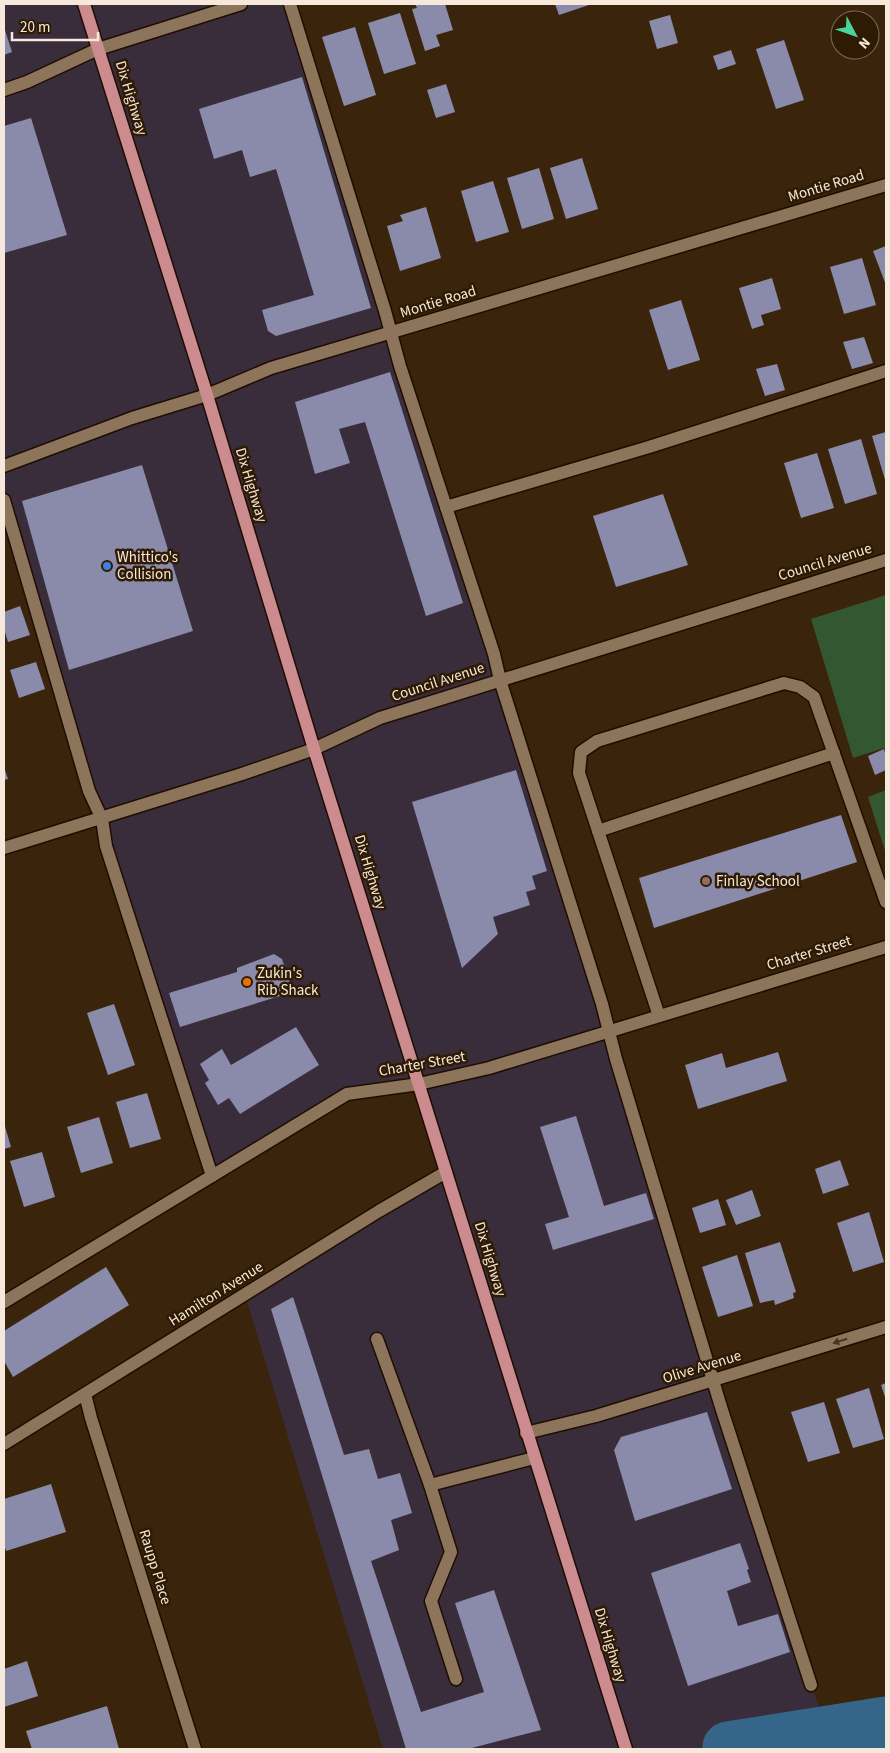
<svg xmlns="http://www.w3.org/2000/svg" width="890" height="1753" font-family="'Source Sans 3',sans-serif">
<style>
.commercial{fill:#392d3b}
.green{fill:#335731}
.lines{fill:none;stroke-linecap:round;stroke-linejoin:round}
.river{stroke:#356588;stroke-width:51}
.building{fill:#8a8aab}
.minor-casing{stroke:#200d00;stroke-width:15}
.major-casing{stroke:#200d00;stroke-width:15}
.minor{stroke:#8d755b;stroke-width:12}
.major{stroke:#cb8b8f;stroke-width:12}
.oneway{fill:#4b361d}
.shop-dot{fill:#3f7fe0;stroke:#2f1b03;stroke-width:2}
.education-dot{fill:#8d6e63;stroke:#2f1b03;stroke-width:2}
.food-dot{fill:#e8710a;stroke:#2f1b03;stroke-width:2}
.labels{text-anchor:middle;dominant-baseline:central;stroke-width:5;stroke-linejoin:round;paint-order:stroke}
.street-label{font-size:15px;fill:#f6e8da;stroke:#2f1b03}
.poi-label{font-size:15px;fill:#f6e8da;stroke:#2f1b03;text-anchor:start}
</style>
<rect width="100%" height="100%" fill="#3a250c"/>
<path class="commercial" d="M4,4H290L811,1685L835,1749H383L245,1295L446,1172L419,1084L347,1094L212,1176L4,500Z"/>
<g class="green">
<path d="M886,595V752L884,748L853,758L811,619Z"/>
<path d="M886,790V854L868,797Z"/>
</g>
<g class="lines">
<path class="river" d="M728,1747L886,1722"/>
</g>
<g class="building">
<path d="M415,4H445L453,30L436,35L440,46L425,51L412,9L417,8Z"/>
<path d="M555,4H592L559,15Z"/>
<path d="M400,13L416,64L384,74L368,23Z"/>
<path d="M670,15L678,43L657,49L649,21Z"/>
<path d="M4,27L12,52L4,55Z"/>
<path d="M355,27L376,95L344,106L322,37Z"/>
<path d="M784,40L804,100L776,109L756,49Z"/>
<path d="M731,50L736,64L718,70L713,56Z"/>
<path d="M302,77L371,308L276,336L268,331L262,310L314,295L276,169L250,177L242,150L214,159L199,109Z"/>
<path d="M446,84L455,112L436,118L427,90Z"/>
<path d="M31,118L67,235L4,253V126Z"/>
<path d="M582,158L598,209L566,219L550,168Z"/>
<path d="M539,168L554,219L522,229L507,178Z"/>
<path d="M493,181L509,232L476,242L461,191Z"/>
<path d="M426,207L441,258L400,271L387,226L403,221L400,215Z"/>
<path d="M886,246V285L873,251Z"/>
<path d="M862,258L876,305L844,314L830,267Z"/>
<path d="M772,278L781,309L761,315L764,325L752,329L739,288Z"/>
<path d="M681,300L700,360L668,370L649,310Z"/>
<path d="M864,337L873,363L852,369L843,342Z"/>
<path d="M777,364L785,390L765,396L756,369Z"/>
<path d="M390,372L463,603L426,616L365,422L339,429L350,463L315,474L295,402Z"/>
<path d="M886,432V483L872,436Z"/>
<path d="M861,439L877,494L845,504L828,449Z"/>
<path d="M817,453L834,508L801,518L784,463Z"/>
<path d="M142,465L193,631L69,670L22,501Z"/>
<path d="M663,494L688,565L616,587L593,516Z"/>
<path d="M20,606L30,635L8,642L4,629V612Z"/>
<path d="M36,662L45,689L19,698L10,670Z"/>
<path d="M884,749L886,756V770L875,775L868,756Z"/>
<path d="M4,767L8,779L4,780Z"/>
<path d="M516,770L547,871L532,876L536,889L526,892L530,905L493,917L498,934L462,968L412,802Z"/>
<path d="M841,815L857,862L654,928L639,878Z"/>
<path d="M274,954L282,959L293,992L180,1027L169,993L237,972V968Z"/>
<path d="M114,1004L135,1065L108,1075L87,1013Z"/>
<path d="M296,1027L319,1065L240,1114L229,1098L218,1105L205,1083L209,1080L200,1064L222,1049L231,1065Z"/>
<path d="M778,1052L787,1081L698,1109L685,1065L722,1053L726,1068Z"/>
<path d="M147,1093L161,1139L130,1148L116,1102Z"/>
<path d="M576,1116L604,1206L646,1193L654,1219L553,1250L545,1224L569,1217L540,1127Z"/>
<path d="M99,1117L113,1163L81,1173L67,1127Z"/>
<path d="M4,1123L11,1147L4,1149Z"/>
<path d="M42,1152L55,1197L24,1207L10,1161Z"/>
<path d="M840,1160L849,1185L823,1194L815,1169Z"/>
<path d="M752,1190L761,1216L736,1225L726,1200Z"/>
<path d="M718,1199L726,1225L700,1233L692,1208Z"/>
<path d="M869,1212L884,1262L853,1272L837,1223Z"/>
<path d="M780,1242L796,1292L793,1293L794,1298L775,1305L774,1300L760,1303L745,1253Z"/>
<path d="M737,1255L753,1306L718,1317L702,1267Z"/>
<path d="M106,1267L129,1305L13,1377L4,1361V1331Z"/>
<path d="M293,1297L344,1455L369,1449L378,1479L400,1473L412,1513L391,1520L399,1550L371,1561L421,1712L484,1692L455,1603L494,1590L541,1730L468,1749H406L271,1309Z"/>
<path d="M886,1383V1400L881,1385Z"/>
<path d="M869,1388L884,1439L853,1448L836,1399Z"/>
<path d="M824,1402L840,1453L808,1462L791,1412Z"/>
<path d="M707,1412L732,1489L635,1521L614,1450L621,1437Z"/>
<path d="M51,1484L66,1532L6,1551L4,1544V1499Z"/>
<path d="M740,1543L749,1569L747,1570L751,1582L727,1591L738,1626L778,1614L790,1652L688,1686L651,1573Z"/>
<path d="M27,1661L38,1696L4,1707V1669Z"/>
<path d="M107,1706L119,1749H32L26,1731Z"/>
</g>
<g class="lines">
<defs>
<g id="minor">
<path d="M290,4L385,311L400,366L494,654L500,680L602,1004L616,1059L721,1407L811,1685"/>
<path d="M4,90L27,82L98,49L241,4"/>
<path d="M4,466L132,418L207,395L271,368L886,185"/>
<path d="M4,500L89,791L102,819L106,846L212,1176"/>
<path d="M446,507L649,447L886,371"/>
<path d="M598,831L834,753"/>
<path d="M4,848L242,774L314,749L380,718L886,560"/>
<path d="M659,1016L579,773L581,752L597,741L784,683L800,687L814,697L886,902"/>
<path d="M4,1302L347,1094L419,1084L489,1068L886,947"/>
<path d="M377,1339L430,1485"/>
<path d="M85,1394L91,1418L195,1749"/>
<path d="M526,1433L596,1416L886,1327"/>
<path d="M4,1444L379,1211L446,1172"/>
<path d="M456,1679L431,1601L451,1552L430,1485L534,1458"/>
</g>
<path id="major" d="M84,4L207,395L314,749L626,1749"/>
</defs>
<use href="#minor" class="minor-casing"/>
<use href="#major" class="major-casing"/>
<use href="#minor" class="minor"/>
<use href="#major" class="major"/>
</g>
<defs><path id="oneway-solid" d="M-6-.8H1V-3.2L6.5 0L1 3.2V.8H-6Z" transform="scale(1.25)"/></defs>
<use class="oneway" href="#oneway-solid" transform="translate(840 1341) rotate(162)"/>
<circle class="shop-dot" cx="107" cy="566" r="5"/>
<circle class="education-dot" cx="706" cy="881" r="5"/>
<circle class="food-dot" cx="247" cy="982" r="5"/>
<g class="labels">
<g class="street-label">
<text transform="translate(131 98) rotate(73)">Dix Highway</text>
<text transform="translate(826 186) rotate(-17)">Montie Road</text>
<text transform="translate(438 302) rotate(-17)">Montie Road</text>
<text transform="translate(251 485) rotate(73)">Dix Highway</text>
<text transform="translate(825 562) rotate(-17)">Council Avenue</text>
<text transform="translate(438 682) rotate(-18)">Council Avenue</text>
<text transform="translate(370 872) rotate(73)">Dix Highway</text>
<text transform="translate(809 953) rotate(-17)">Charter Street</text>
<text transform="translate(422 1064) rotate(-10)">Charter Street</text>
<text transform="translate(490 1259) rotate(73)">Dix Highway</text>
<text transform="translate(216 1294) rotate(-32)">Hamilton Avenue</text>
<text transform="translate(702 1367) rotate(-17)">Olive Avenue</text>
<text transform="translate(155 1567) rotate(73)">Raupp Place</text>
<text transform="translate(610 1645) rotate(73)">Dix Highway</text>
</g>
<g class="poi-label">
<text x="117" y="557">Whittico's<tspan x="117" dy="17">Collision</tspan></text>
<text x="716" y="881">Finlay School</text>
<text x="257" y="973">Zukin's<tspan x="257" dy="17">Rib Shack</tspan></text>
</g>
</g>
<rect width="890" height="1753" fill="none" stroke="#f6e8da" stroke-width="10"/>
<g transform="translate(855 35) rotate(131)"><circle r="24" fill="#2f1b03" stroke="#7f6d59"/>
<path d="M0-4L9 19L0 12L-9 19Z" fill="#49d49d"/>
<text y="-8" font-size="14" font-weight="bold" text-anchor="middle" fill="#f6e8da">N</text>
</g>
<path d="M12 32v8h86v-8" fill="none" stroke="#f6e8da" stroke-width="2.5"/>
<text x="20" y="32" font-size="15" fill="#f6e8da" stroke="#2f1b03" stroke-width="4" paint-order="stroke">20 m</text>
</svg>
